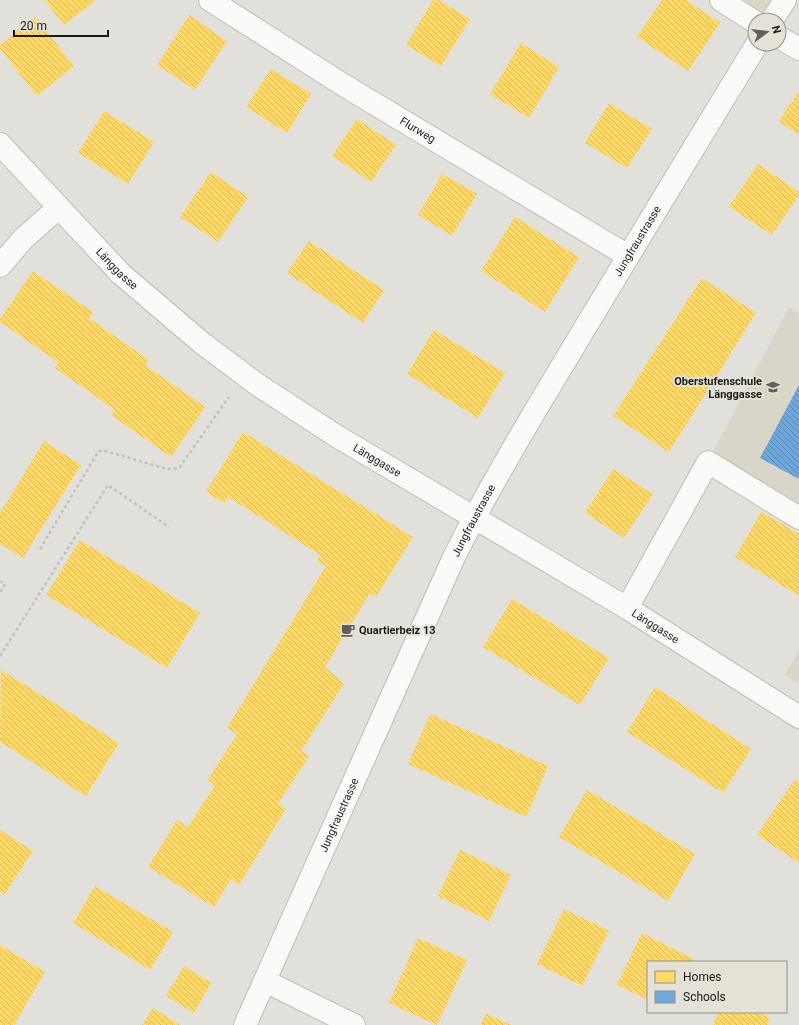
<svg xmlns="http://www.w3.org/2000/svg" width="799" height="1025" font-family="Roboto,sans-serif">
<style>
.built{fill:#d9d5c9}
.homes{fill:url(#homes-back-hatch)}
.schools{fill:url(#schools-back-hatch)}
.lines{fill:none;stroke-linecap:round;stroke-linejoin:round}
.minor-casing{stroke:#bdbcb7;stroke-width:24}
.path{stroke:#c0c0bd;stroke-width:2.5;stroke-dasharray:3 3;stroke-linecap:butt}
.minor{stroke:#fafaf9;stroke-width:22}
.labels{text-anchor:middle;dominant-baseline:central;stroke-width:4;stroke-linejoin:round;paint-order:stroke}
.street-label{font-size:11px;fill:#1c1b17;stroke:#e4e1d7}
.poi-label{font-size:11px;font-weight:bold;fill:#1c1b17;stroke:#e4e1d7;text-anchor:end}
</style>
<defs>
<pattern id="homes-back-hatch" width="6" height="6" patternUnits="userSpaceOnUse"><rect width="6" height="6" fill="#ffd966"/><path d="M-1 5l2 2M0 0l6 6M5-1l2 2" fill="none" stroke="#daba58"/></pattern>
<pattern id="schools-back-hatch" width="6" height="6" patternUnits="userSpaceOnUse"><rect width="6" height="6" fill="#6fa8dc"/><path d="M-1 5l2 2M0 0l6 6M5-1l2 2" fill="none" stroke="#5a88b1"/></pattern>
</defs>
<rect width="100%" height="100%" fill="#e1e0da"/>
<g class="built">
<path d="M721,0H785L772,20Z"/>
<path d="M789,307L799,313V518L708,462Z"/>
<path d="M799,651V684L785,674Z"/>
</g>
<g class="homes">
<path d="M44,0H96L64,25Z"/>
<path d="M433,0H439L470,19L441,66L406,45Z"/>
<path d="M662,0H686L720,23L688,71L637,37Z"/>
<path d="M189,15L227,41L195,90L157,65Z"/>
<path d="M35,17L74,66L37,96L0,49V45Z"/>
<path d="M521,43L559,67L529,118L490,94Z"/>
<path d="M271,69L311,94L287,133L246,107Z"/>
<path d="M799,91V135L779,121Z"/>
<path d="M609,103L652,129L627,168L585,143Z"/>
<path d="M104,111L154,142L128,184L78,153Z"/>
<path d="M357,119L396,145L371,182L332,156Z"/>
<path d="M758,164L799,192V195L772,235L729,207Z"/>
<path d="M211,172L248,197L218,242L180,217Z"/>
<path d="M442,174L477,194L452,236L418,215Z"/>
<path d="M515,217L579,257L545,312L481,271Z"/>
<path d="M309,241L384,290L363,323L287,273Z"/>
<path d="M33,271L93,312L89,318L149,360L145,365L205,407L171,457L111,415L115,410L55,368L58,362L0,322V319Z"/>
<path d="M702,278L756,313L669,452L613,416Z"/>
<path d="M434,330L505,373L478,418L407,374Z"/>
<path d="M243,432L413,537L376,597L370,593L325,667L344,684L301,751L309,756L278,804L286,809L239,885L231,879L214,907L148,867L177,820L188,827L215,785L207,781L237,734L227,728L326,566L317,561L320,555L268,522L228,497L224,503L206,492Z"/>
<path d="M44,441L81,465L23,558L0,544V513Z"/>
<path d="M613,469L653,494L624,538L585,513Z"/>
<path d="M761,512L799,534V596L735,557Z"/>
<path d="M80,540L200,613L167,668L46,595Z"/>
<path d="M512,599L609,658L580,705L483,647Z"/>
<path d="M1,670L119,743L86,796L0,742Z"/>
<path d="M655,687L751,749L723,793L627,732Z"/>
<path d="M430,714L548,766L526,817L408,764Z"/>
<path d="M795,779L799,782V863L757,835Z"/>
<path d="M587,790L695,854L668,901L559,837Z"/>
<path d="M0,830L33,851L4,895L0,892Z"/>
<path d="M460,850L511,875L489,921L438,896Z"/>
<path d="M95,886L173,932L150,970L73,923Z"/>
<path d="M564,909L609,931L582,986L537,964Z"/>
<path d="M642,933L694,959L693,962H648V1000L617,985Z"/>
<path d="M418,938L467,960L437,1025L389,1003Z"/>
<path d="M0,945L45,972L14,1025H0Z"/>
<path d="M184,966L211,983L194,1013L166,996Z"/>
<path d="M153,1008L180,1025H142Z"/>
<path d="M719,1012H758L770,1018L767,1025H713Z"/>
<path d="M486,1014L512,1025H481Z"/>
</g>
<path class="schools" d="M799,385V479L760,458Z"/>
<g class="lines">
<defs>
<g id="minor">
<path id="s1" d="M210,0L345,86L628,256"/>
<path d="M721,0L755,22"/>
<path d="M772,20L785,0"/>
<path d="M779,37L799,49"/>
<path id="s2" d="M0,144L121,274L202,343L258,385L338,437L627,608L799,717"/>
<path d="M0,266L23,239L58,208"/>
<path d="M627,608L708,462L799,518"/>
<path d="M265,981L354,1025"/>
<path id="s3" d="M245,1025L454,557C491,483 534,413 577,341C636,242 697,143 757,44"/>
</g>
</defs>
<use href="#minor" class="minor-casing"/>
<g class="path">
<path d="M40,549L98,452L102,450L167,469L179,468L229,397"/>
<path d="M0,581L5,584L0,593"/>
<path d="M0,656L108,485L169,527"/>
</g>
<use href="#minor" class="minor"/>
</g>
<defs>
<symbol id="school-bare" viewBox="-9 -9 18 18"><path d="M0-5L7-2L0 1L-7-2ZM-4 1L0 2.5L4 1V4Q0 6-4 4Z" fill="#61605b" stroke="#e4e1d7" stroke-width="2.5" paint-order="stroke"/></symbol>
<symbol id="cafe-bare" viewBox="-9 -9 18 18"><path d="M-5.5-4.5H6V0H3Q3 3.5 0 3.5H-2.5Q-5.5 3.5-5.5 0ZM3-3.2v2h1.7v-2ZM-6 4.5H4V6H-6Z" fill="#61605b" stroke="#e4e1d7" stroke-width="2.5" paint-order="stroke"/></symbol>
</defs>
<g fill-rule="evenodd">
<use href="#school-bare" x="763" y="377" width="20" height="20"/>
<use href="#cafe-bare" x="338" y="620" width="20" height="20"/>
</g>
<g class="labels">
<g class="street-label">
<text stroke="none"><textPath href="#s1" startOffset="245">Flurweg</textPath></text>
<text stroke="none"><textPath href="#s3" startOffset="878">Jungfraustrasse</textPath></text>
<text stroke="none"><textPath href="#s2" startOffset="171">Länggasse</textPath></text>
<text stroke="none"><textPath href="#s2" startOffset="495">Länggasse</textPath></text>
<text stroke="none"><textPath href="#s3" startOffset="554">Jungfraustrasse</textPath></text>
<text stroke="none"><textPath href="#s2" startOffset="819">Länggasse</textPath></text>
<text stroke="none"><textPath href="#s3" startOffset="230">Jungfraustrasse</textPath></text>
</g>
<g class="poi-label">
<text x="762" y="381">Oberstufenschule<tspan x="762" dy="13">Länggasse</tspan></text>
<text x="359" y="630" text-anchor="start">Quartierbeiz 13</text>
</g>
</g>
<rect x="647" y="961" width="140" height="52" fill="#e4e1d7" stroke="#94928a"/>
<rect x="655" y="971" width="20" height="12" fill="#ffd966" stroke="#94928a"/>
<text x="683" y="981" font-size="12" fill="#1c1b17">Homes</text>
<rect x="655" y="991" width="20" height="12" fill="#6fa8dc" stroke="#94928a"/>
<text x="683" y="1001" font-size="12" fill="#1c1b17">Schools</text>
<g transform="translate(767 32) rotate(75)"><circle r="19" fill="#e4e1d7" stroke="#94928a"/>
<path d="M0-3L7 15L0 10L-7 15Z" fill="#61605b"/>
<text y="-6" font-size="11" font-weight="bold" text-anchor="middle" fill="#1c1b17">N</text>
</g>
<path d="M14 30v6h94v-6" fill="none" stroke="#1c1b17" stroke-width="2"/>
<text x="20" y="30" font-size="12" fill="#1c1b17" stroke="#e4e1d7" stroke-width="3" paint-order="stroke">20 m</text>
</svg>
